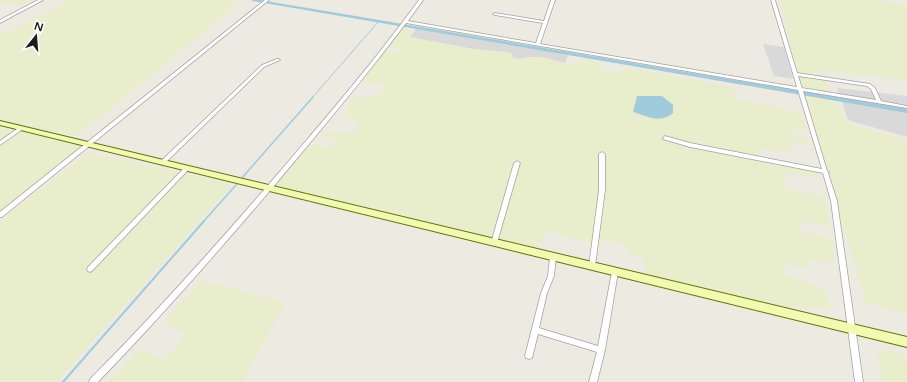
<svg xmlns="http://www.w3.org/2000/svg" width="907" height="382" font-family="'Varela Round',sans-serif">
<style>
.residential{fill:#dad9d9}
.farmland{fill:#e8edcb}
.water{fill:#a0cbdc}
.lines{fill:none;stroke-linecap:round;stroke-linejoin:round}
.stream-far2{stroke:#a0cbdc;stroke-width:1}
.stream-far1{stroke:#a0cbdc;stroke-width:1.5}
.stream{stroke:#a0cbdc;stroke-width:2}
.canal{fill:#a0cbdc;fill-rule:evenodd}
.street-casing{stroke:#a3a3a3;stroke-width:1.5}
.secondary-casing{stroke:#5f7303;stroke-width:2}
.street{fill:#fff;fill-rule:evenodd}
.secondary{fill:#f2fab2;fill-rule:evenodd}
</style>
<rect width="100%" height="100%" fill="#edeae1"/>
<g class="residential">
<path d="M417,27L569,53L565,63L541,57H530L519,59L513,58L505,52L473,49L410,37Z"/>
<path d="M763,44L784,47L793,79L774,76Z"/>
<path d="M837,88L907,96V137L848,120Z"/>
</g>
<g class="farmland">
<path d="M0,0H35L20,5L0,4Z"/>
<path d="M72,0H226L241,2L77,136L0,119V36Z"/>
<path d="M780,0H875L907,5V80L819,70L847,123L907,141V314L866,303L791,48Z"/>
<path d="M403,29L415,31L410,37L473,49L505,52L511,53L513,58L519,59L530,57H541L569,65L576,64L583,59L595,61L599,65L600,70L622,73L626,68L732,87L737,99L802,113L807,132L792,129L793,136L809,139L810,145L791,142L793,154L757,148L758,157L816,168L819,179L786,172L785,188L824,197L831,227L796,220L801,232L833,239L835,264L809,260L810,270L782,263L783,272L787,276L825,290L831,310L777,305L649,275L641,257L629,253L623,243L604,241L602,246L544,231L538,250L274,186L309,145L330,148L336,140L318,137L325,133L355,132L360,128L355,119L344,117L350,108L347,106L353,97L371,98L382,92L386,85L366,83L361,80L386,50L402,53L403,49L389,47Z"/>
<path d="M0,127L81,146L0,212Z"/>
<path d="M88,153L232,184L56,382H0V221Z"/>
<path d="M201,280L285,303L243,382H108L138,349L166,359L185,335L164,323Z"/>
<path d="M877,349L907,356V382H882Z"/>
</g>
<path class="water" d="M637,96H662L673,105V113C661,124 647,116 633,112Z"/>
<g class="lines">
<path class="stream-far2" d="M312,98L379,21"/>
<g class="stream-far1">
<path d="M241,179L313,97"/>
<path d="M203,222L237,184"/>
</g>
<path class="stream" d="M63,382L204,221"/>
<path class="canal" d="M251,0H260L907,109V113L253,1Z"/>
<defs>
<g id="street">
<path d="M38,0H43L0,23V20Z"/>
<path d="M265,0H269L2,217H0V212Z"/>
<path d="M419,0H423L408,21L536,43L543,23L495,15L493,14L495,13L544,21L551,0H555L540,44L797,87L771,0H775L797,73L870,84L875,88L881,101L907,106V108L803,91L827,171L829,172L828,173L837,201L863,382H855L831,201L823,173L690,147L663,139V138L665,136L690,143L822,169L798,90L406,23C364,79 319,132 274,186C217,253 159,319 98,382H89L90,379C157,312 220,241 282,169C329,114 376,59 419,0ZM798,76L867,86L871,89L876,100L802,88Z"/>
<path d="M277,59H279L280,60L264,67L165,163H161L160,162L161,161L262,65Z"/>
<path d="M21,126L23,128V129L0,145V141Z"/>
<path d="M602,152L605,154V190L595,266L594,268L592,269L590,268L589,266L599,190V154Z"/>
<path d="M517,161L520,163L497,243L496,245H492L491,243L514,163Z"/>
<path d="M187,166L189,167L190,168L189,169L92,271L90,272L88,271L87,269L88,267L185,167Z"/>
<path d="M553,254L555,255L556,257L554,276L547,293L539,328L598,346L612,272L613,270L615,269L617,270L618,272L605,350L597,382H589L597,352L538,334L532,358L529,359L526,358L525,356L541,293L548,276L550,257L551,255Z"/>
</g>
<path id="secondary" d="M0,121L907,337V347L0,125Z"/>
</defs>
<use href="#street" class="street-casing"/>
<use href="#secondary" class="secondary-casing"/>
<use href="#street" class="street"/>
<use href="#secondary" class="secondary"/>
</g>
<g transform="translate(36 36) rotate(17)" stroke="#ffffff" stroke-width="3" paint-order="stroke">
<path d="M0-3L7 15L0 10L-7 15Z" fill="#1c1c1c"/>
<text y="-6" font-size="11" font-weight="bold" text-anchor="middle" fill="#1c1c1c">N</text>
</g>
</svg>
